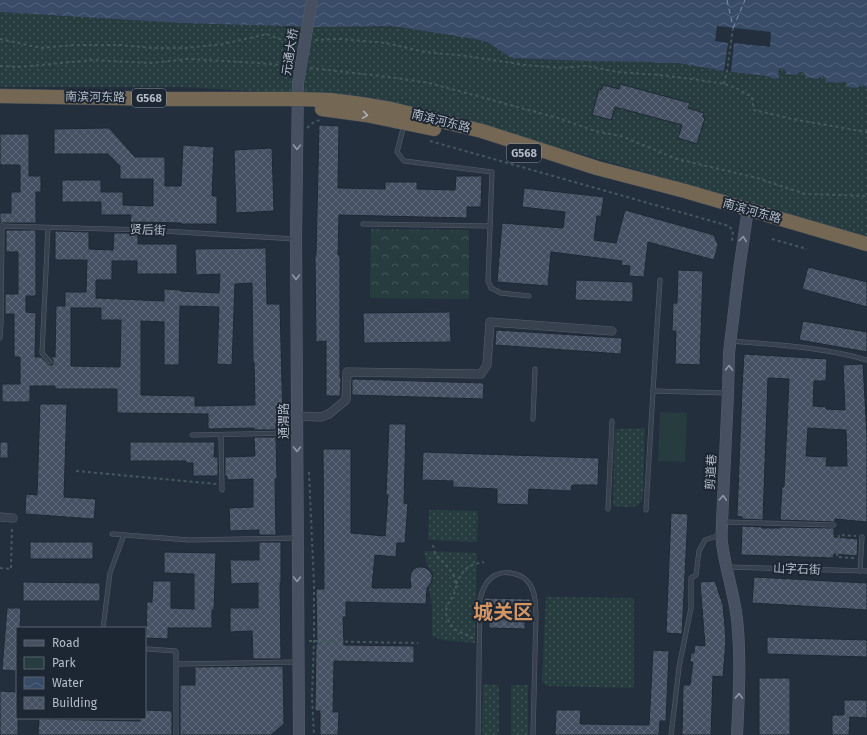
<svg xmlns="http://www.w3.org/2000/svg" width="867" height="735" font-family="'Fira Sans','Noto Sans SC',sans-serif">
<style>
.green{fill:url(#green-dots)}
.forest{fill:url(#forest-crowns)}
.pitch{fill:#263c3f}
.water{fill:url(#water-waves)}
.pier{fill:#242f3e}
.lines{fill:none;stroke-linecap:round;stroke-linejoin:round}
.ferry{stroke:#7c92b1;stroke-width:1;stroke-dasharray:5 4;stroke-linecap:butt}
.building{fill:url(#building-cross-hatch);stroke:#1f2835;fill-rule:evenodd}
.lane-casing{stroke:#565f6c;stroke-width:5}
.street-casing{stroke:#565f6c;stroke-width:9}
.secondary-casing{stroke:#565f6c;stroke-width:12}
.highway-casing{stroke:#434c59;stroke-width:15}
.path{stroke:#44595c;stroke-width:2;stroke-dasharray:3 3;stroke-linecap:butt}
.lane{stroke:#38414e;stroke-width:4}
.street{stroke:#38414e;stroke-width:8}
.secondary{stroke:#465061;stroke-width:11}
.highway{stroke:#746855;stroke-width:14}
.secondary-bridge-casing{stroke:#565f6c;stroke-width:12;stroke-linecap:butt}
.secondary-bridge{stroke:#465061;stroke-width:11}
.oneway{stroke:#aeb4bd}
.oneway2{stroke:#8e96a5}
.labels{text-anchor:middle;dominant-baseline:central;stroke-width:4;stroke-linejoin:round;paint-order:stroke}
.shield{fill:#1d2633;stroke:#878f9c;stroke-width:1}
.shield-label{font-size:11px;font-weight:bold;fill:#b4bcc9}
.street-label{font-size:12px;fill:#b4bcc9;stroke:#1d2633}
.town-label{font-size:20px;font-weight:bold;fill:#d59563;stroke:#1d2633}
</style>
<defs>
<pattern id="green-dots" width="8" height="8" patternUnits="userSpaceOnUse"><rect width="8" height="8" fill="#263c3f"/><path d="M2 2h.1M6 6h.1" fill="none" stroke="#435659" stroke-width="1.8" stroke-linecap="round"/></pattern>
<pattern id="forest-crowns" width="20" height="18" patternUnits="userSpaceOnUse"><rect width="20" height="18" fill="#263c3f"/><path d="M2 6a3 3 0 1 1 6 0M12 15a3 3 0 1 1 6 0" fill="none" stroke="#435659"/></pattern>
<pattern id="water-waves" width="16" height="10" patternUnits="userSpaceOnUse"><rect width="16" height="10" fill="#394c67"/><path d="M0 5q4-4 8 0t8 0" fill="none" stroke="#53647b"/></pattern>
<pattern id="building-cross-hatch" width="8" height="8" patternUnits="userSpaceOnUse"><rect width="8" height="8" fill="#455162"/><path d="M0 0l8 8M0 8l8-8" fill="none" stroke="#5d6877"/></pattern>
</defs>
<rect width="100%" height="100%" fill="#242f3e"/>
<g class="green">
<path d="M0,12L181,23L319,27L392,26L475,39L487,42L510,57L513,58L586,61L650,62L656,63H678L724,71L767,76L774,79L779,77L778,71L780,68L784,69L786,73L798,75L800,72H803L804,73L806,76L819,78L822,76L824,77L827,82L839,83L841,81H844L846,84L858,88L861,85H864L867,88V236L449,116L368,98L314,92L287,93L185,87H0Z"/>
<path d="M645,428L643,495C642,497 642,500 641,502C636,510 621,506 613,506L615,429Z"/>
<path d="M429,510L478,511L477,542L428,540Z"/>
<path d="M424,551L477,553L475,643L443,640L432,636V606L429,588L433,580V573L428,567Z"/>
<path d="M546,597L634,598V688L548,686L542,682Z"/>
<path d="M483,684L499,685V735H482Z"/>
<rect x="511" y="685" width="17" height="50"/>
</g>
<path class="forest" d="M371,229L469,230V299L370,298Z"/>
<path class="pitch" d="M660,412L687,413L685,462L658,461Z"/>
<path class="water" d="M0,0H867V88L864,85H861L857,88L848,87L845,82L842,81L839,83L827,82L824,77L822,76L817,79L806,77L804,73L803,72H800L797,75L787,74L784,69L780,68L778,71L779,78L774,79L767,76L724,71L678,63H656L650,62L586,61L513,58L510,57L487,42L475,39L392,26L319,27L181,23L0,12Z"/>
<path class="pier" d="M717,26L771,32L770,47L734,43L731,72L724,71L728,43L715,41Z"/>
<g class="lines">
<g class="ferry">
<path d="M727,0L733,27"/>
<path d="M733,28L745,0"/>
</g>
</g>
<g class="building">
<path d="M620,84L690,103L688,108L704,113L703,117L705,118L697,144L678,138L682,125L615,107L611,120L592,115L599,89L601,90L603,85L619,89Z"/>
<path d="M319,125L339,126L338,188L385,189V182H417V189L455,190L456,176H482L481,207H467V218L339,215L338,255H340V378L341,379L340,396H326V341L316,342L315,255H316Z"/>
<path d="M109,128L135,157H165V186H181L183,145L214,147L212,196H217V224H181V223L138,222V226H130L131,215H101V202H62V180H101V192H123V205L153,206V179H120V166L108,154H54V129Z"/>
<path d="M0,134H29V176H41V192H36V223H0V213H11V192H20V165H0Z"/>
<path d="M272,148L274,211L236,213L234,150Z"/>
<path d="M524,188L604,197L601,216H597L594,240L616,243L625,210L714,235L718,245L714,260L648,242L644,277L629,276L630,266L621,265L622,261L551,252L548,286L497,282L502,223L563,228L565,212L522,207Z"/>
<path d="M6,230H36V296H26V312L36,313L35,357H41L49,365H52L53,363V360L50,357H55L56,306H65V292H86L87,260H55V231L89,232V249L113,250L114,233H138V244H177V274H137V261H112V280H96V298L164,301V289L180,290V291L219,293L220,274L196,275L195,249L266,248L267,304H280L283,423H276V430H254V428L208,429V414L117,413V389H55V386H30V402H2V384H20V357H14V314H5V294H18V252H6ZM252,283L253,362H254L255,405L195,406V396L141,395V321L164,322V365H179L180,306L219,307L217,364L232,365L235,284ZM71,308H101V320H121L120,367L71,366Z"/>
<path d="M808,267L867,282V307L802,289Z"/>
<path d="M678,270L703,271L700,365L675,364L676,331H672L673,303H677Z"/>
<path d="M576,280L633,282V302L575,300Z"/>
<path d="M450,312L451,342L364,343L363,313Z"/>
<path d="M803,321L867,332V352L799,340Z"/>
<path d="M496,330L622,338L621,354L495,345Z"/>
<path d="M744,354L827,359L826,381H814L813,406L826,407V409L845,410L843,365L863,364L867,435V522L835,519V522L780,520L782,487H784L789,379L768,378L763,520L742,519V517L737,516L742,388ZM808,428L846,430L847,466H826L827,457L806,456Z"/>
<path d="M352,379L484,383L483,399L352,395Z"/>
<path d="M40,404H67L64,497L96,499L94,519L25,514L26,494L37,495Z"/>
<path d="M389,424H406L404,503L408,504L405,543H397L396,557L375,555L372,588H411L410,577L411,573L414,569L418,567H422L426,568L430,571L432,575V579L431,583L427,588L426,604L346,602V617H343L344,645L414,646V663L334,661L333,712H339L338,735H320V711H315L316,644H317L316,589H324L323,449H351V533L385,536L388,495H386Z"/>
<path d="M254,437H276L277,479H275L276,535H259V530L230,531L229,508L253,507V479L227,480V476H225V457L255,456Z"/>
<rect x="0" y="442" width="8" height="16"/>
<path d="M130,442H215L214,457H218V476H193V463H186V461H130Z"/>
<path d="M423,452L599,458L598,485H572L571,491L529,489L528,505L497,504V489L453,487V481L422,480Z"/>
<path d="M671,513L688,514L682,634L666,633Z"/>
<path d="M742,526L762,527V528H780V527L834,528V537L858,539L857,556L834,554L833,558L741,555Z"/>
<rect x="30" y="542" width="63" height="17"/>
<path d="M259,542H281V583H280L281,659H253L252,631L230,632V608H258V583L231,584L230,560H259Z"/>
<path d="M164,552L216,553L214,610H212V628H168V639L146,638L147,602H152L153,581H171V608L194,609V574L164,573Z"/>
<path d="M754,577L867,583V610L752,603Z"/>
<path d="M715,581L723,605L726,640L723,677L713,676L711,735H682L683,685H690L693,662H690L691,653H694L695,645L705,646L700,582Z"/>
<path d="M23,582L100,583V601H23Z"/>
<path d="M484,598L531,599V622H525V629L489,628V621H484Z"/>
<path d="M7,608H21L20,628H17V671L2,670Z"/>
<path d="M767,637L867,640V657L767,654Z"/>
<path d="M653,650L669,651L666,721H660L659,735H555L556,710H581L580,724L649,725Z"/>
<path d="M283,666L284,724L271,735H180V685H195V667Z"/>
<rect x="759" y="678" width="31" height="57"/>
<path d="M0,691L17,692V718H18V735H0Z"/>
<path d="M844,700H867V718L850,717L849,735H832V715H844Z"/>
<path d="M145,710L172,711V735H38L39,719L140,721V718H145Z"/>
</g>
<g class="lines">
<defs>
<g id="lane">
<path d="M404,125L397,152L404,161L492,172L488,281L491,288L501,293L529,296"/>
<path d="M363,224L490,226"/>
<path d="M0,226L147,230L295,239"/>
<path d="M48,228L42,353L50,362"/>
<path d="M0,338L1,322L2,226"/>
<path d="M731,341C776,345 823,347 867,360"/>
<path d="M653,391L660,280"/>
<path d="M533,419L535,369"/>
<path d="M192,435L296,433"/>
<path d="M221,435L222,490"/>
<path d="M608,509L612,421"/>
<path d="M646,510L653,391L727,393"/>
<path d="M723,522L834,525"/>
<path d="M112,534L189,540L297,538"/>
<path d="M727,567L867,571"/>
<path d="M860,571L862,537"/>
<path d="M103,628L110,573L124,535"/>
<path d="M148,649L176,651V735"/>
<path d="M177,664L298,662"/>
<path d="M478,735L480,599C482,592 484,584 490,579C503,567 528,573 533,591C536,598 535,605 536,613L533,735"/>
<path d="M671,735L674,711L679,667L691,608V578L696,575L699,551L705,540L720,535"/>
</g>
<g id="street">
<path d="M297,416L321,417L329,414L346,400L347,372L481,374L487,365L490,322L612,331"/>
<path d="M0,517L13,518"/>
</g>
<g id="secondary">
<path d="M298,83L296,239L299,735"/>
<path d="M737,735C739,696 741,657 737,619C734,593 725,568 722,543C721,536 722,529 722,522L728,393L729,353L739,270L748,209"/>
</g>
<g id="highway">
<path d="M0,96L170,99H298L330,100L361,104L391,109L482,131L597,168L685,191L867,244"/>
<path d="M322,109L366,115L434,129"/>
</g>
</defs>
<use href="#lane" class="lane-casing"/>
<use href="#street" class="street-casing"/>
<use href="#secondary" class="secondary-casing"/>
<use href="#highway" class="highway-casing"/>
<g class="path">
<path d="M0,39L41,48L72,45H121L152,48H186L223,44L267,34L279,39L295,40"/>
<path d="M315,40L339,39L386,43L425,52L467,56L525,65L561,68L587,66L618,72L660,75L699,80L724,84L734,87L752,97L754,110L797,120L867,132"/>
<path d="M0,66L19,67L93,60L150,63L189,59L258,63L292,66"/>
<path d="M310,68L389,77L429,83L558,118L595,131L621,136L677,159L757,178L805,194L867,196"/>
<path d="M724,84L727,71L733,28"/>
<path d="M307,128L314,122L320,120"/>
<path d="M430,141L729,226L733,231L732,241"/>
<path d="M772,239L807,249"/>
<path d="M76,471L217,484"/>
<path d="M309,472L314,584V641L312,696L314,735"/>
<path d="M433,545C434,548 434,552 436,554C437,557 440,559 442,561C448,567 454,574 456,582C457,590 453,596 449,602C443,612 447,623 456,630C461,633 467,635 473,638"/>
<path d="M854,558L837,557L839,535L856,536"/>
<path d="M0,568L11,569L12,527"/>
<path d="M456,584C465,568 465,566 484,562"/>
<path d="M309,641L418,643"/>
</g>
<use href="#lane" class="lane"/>
<use href="#street" class="street"/>
<use href="#secondary" class="secondary"/>
<use href="#highway" class="highway"/>
<defs>
<path id="secondary-bridge" d="M298,83L312,0"/>
</defs>
<use href="#secondary-bridge" class="secondary-bridge-casing"/>
<use href="#secondary-bridge" class="secondary-bridge"/>
</g>
<defs><path id="oneway-chevron" d="M-2-3.5L2.5 0L-2 3.5" fill="none" stroke-width="1.6" stroke-linecap="round" stroke-linejoin="round"/></defs>
<use class="oneway" href="#oneway-chevron" transform="translate(365 115) rotate(9)"/>
<g class="oneway2">
<use href="#oneway-chevron" transform="translate(297 147) rotate(91)"/>
<use href="#oneway-chevron" transform="translate(743 239) rotate(-82)"/>
<use href="#oneway-chevron" transform="translate(296 277) rotate(90)"/>
<use href="#oneway-chevron" transform="translate(729 368) rotate(-89)"/>
<use href="#oneway-chevron" transform="translate(297 449) rotate(90)"/>
<use href="#oneway-chevron" transform="translate(723 498) rotate(-87)"/>
<use href="#oneway-chevron" transform="translate(297 579) rotate(90)"/>
<use href="#oneway-chevron" transform="translate(739 696) rotate(-88)"/>
</g>
<g class="labels">
<g class="shield">
<rect x="132" y="89" width="34" height="18" rx="3"/>
<rect x="507" y="144" width="34" height="18" rx="3"/>
</g>
<g class="shield-label">
<text x="149" y="98">G568</text>
<text x="524" y="153">G568</text>
</g>
<g class="street-label">
<text transform="translate(290 52) rotate(-81)">元通大桥</text>
<text transform="translate(95 97) rotate(1)">南滨河东路</text>
<text transform="translate(441 121) rotate(14)">南滨河东路</text>
<text transform="translate(752 211) rotate(16)">南滨河东路</text>
<text transform="translate(148 230) rotate(2)">贤后街</text>
<text transform="translate(284 421) rotate(-90)">通渭路</text>
<text transform="translate(711 472) rotate(-87)">剪道巷</text>
<text transform="translate(797 569) rotate(2)">山字石街</text>
</g>
<g class="town-label">
<text x="503" y="612">城关区</text>
</g>
</g>
<rect x="16" y="627" width="130" height="92" fill="#1d2633" stroke="#59626f"/>
<rect x="24" y="640" width="20" height="6" fill="#465061" stroke="#59626f"/>
<text x="52" y="647" font-size="12" fill="#b4bcc9">Road</text>
<rect x="24" y="657" width="20" height="12" fill="#263c3f" stroke="#59626f"/>
<text x="52" y="667" font-size="12" fill="#b4bcc9">Park</text>
<rect x="24" y="677" width="20" height="12" fill="url(#water-waves)" stroke="#59626f"/>
<text x="52" y="687" font-size="12" fill="#b4bcc9">Water</text>
<rect x="24" y="697" width="20" height="12" fill="url(#building-cross-hatch)" stroke="#59626f"/>
<text x="52" y="707" font-size="12" fill="#b4bcc9">Building</text>
</svg>
